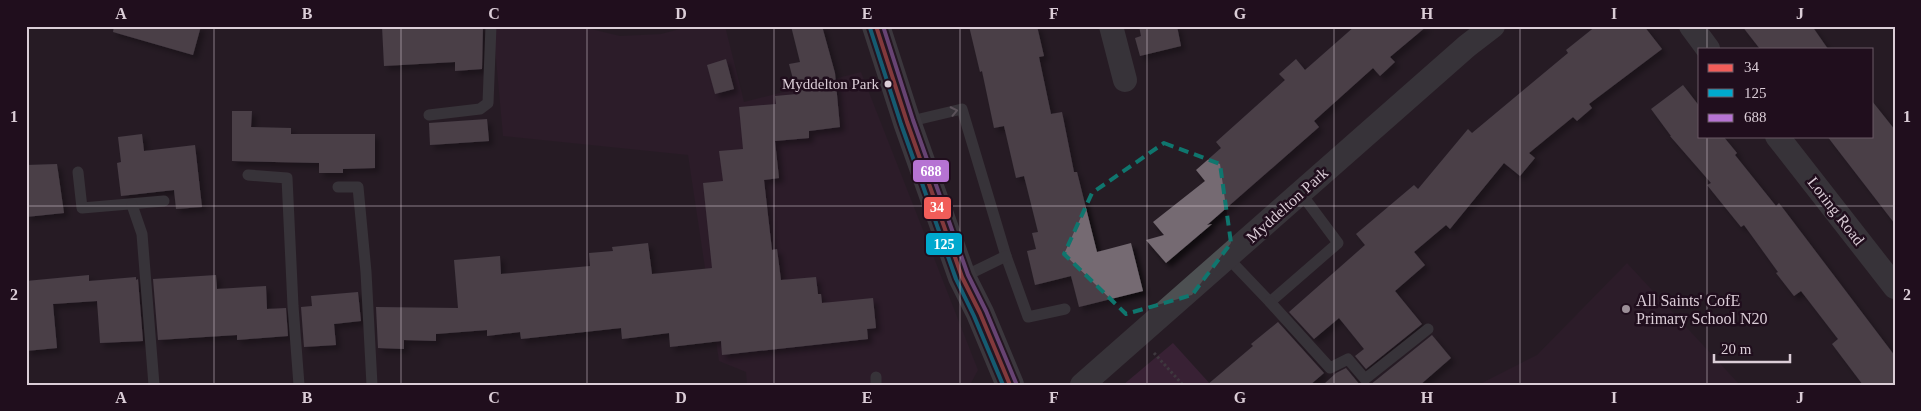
<svg xmlns="http://www.w3.org/2000/svg" width="1921" height="411" font-family="'Times New Roman',serif">
<style>
.built{fill:#331d2f}
.green{fill:#4f2848}
.building{fill:#746a72;filter:url(#shadow)}
.lines{fill:none;stroke-linecap:round;stroke-linejoin:round}
.path{stroke:#5c5b5e;stroke-width:3;stroke-dasharray:2.5 2.5;stroke-linecap:butt}
.lane{stroke:#4d5052;stroke-width:11}
.street{stroke:#4d5052;stroke-width:24}
.primary{stroke:#56595c;stroke-width:28}
.bus-1-casing{stroke:#200e1d;stroke-width:8}
.bus-2-casing{stroke:#200e1d;stroke-width:8}
.bus-3-casing{stroke:#200e1d;stroke-width:8}
.bus-1{stroke:#f15d59;stroke-width:4}
.bus-2{stroke:#00a9ce;stroke-width:4}
.bus-3{stroke:#b673d3;stroke-width:4}
.oneway{stroke:#9b959b}
.marked{fill:none;stroke:#0f766e;stroke-width:4;stroke-dasharray:10 6;stroke-linejoin:round}
.grid{fill:none;stroke:#dbcdd7;stroke-width:1;stroke-opacity:0.55}
.bus-dot{fill:#dbcdd7;stroke:#200e1d;stroke-width:2}
.poi-dot{fill:#9c8f98;stroke:#200e1d;stroke-width:2}
.labels{text-anchor:middle;dominant-baseline:central;stroke-width:5;stroke-linejoin:round;paint-order:stroke}
.bus-label{font-size:15px;fill:#dbcdd7;stroke:#200e1d;text-anchor:end}
.street-label{font-size:16px;fill:#dbcdd7;stroke:#200e1d}
.poi-label{font-size:16px;fill:#dbcdd7;stroke:#200e1d;text-anchor:start}
.line-badge{stroke:#200e1d;stroke-width:2}
.badge-label{font-size:14px;text-anchor:middle;font-weight:bold;fill:#fff}
.neatline{fill:none;stroke:#dbcdd7;stroke-width:2}
.grid-label{font-size:16px;text-anchor:middle;font-weight:bold;fill:#dbcdd7}
</style>
<defs>
<filter id="shadow"><feDropShadow dx="4.5" dy="4.5" stdDeviation="2.5" flood-color="#0009"/></filter>
</defs>
<rect width="100%" height="100%" fill="#261c24"/>
<g class="built">
<path d="M493,26H579L620,36L661,34L691,26H725L744,102L861,72L978,370L970,385H747L746,372L719,361L688,155L503,136Z"/>
<path d="M1627,263L1740,385H1478L1537,355Z"/>
</g>
<path class="green" d="M1173,343L1211,385H1123Z"/>
<g class="building">
<path d="M114,26H201L193,55L113,32Z"/>
<path d="M382,26H483L482,69L455,71V62L384,66Z"/>
<path d="M791,26H822L835,73L840,127L809,131V138L775,141L779,178L764,180L772,250L777,249L781,280L816,277L818,294H821L822,303L873,298L876,328L867,329L868,339L722,355L721,341L670,347L669,333L622,339L621,328L521,339L520,332L487,336V330L436,334V341L404,340V349L378,348L376,307L458,308L454,260L500,256L501,274L590,266L589,253L613,251L612,247L648,243L652,274L712,268L703,183L723,181L719,151L743,149L739,107L776,104L775,96L797,94L789,64L800,62Z"/>
<path d="M969,26H1037L1044,56L1039,57L1051,114L1062,112L1074,172H1077L1097,252L1131,243L1143,291L1079,307L1071,276L1035,285L1027,251L1036,249L1032,233L1038,232L1024,176L1016,178L1004,126L994,128L982,71L980,72Z"/>
<path d="M1139,26H1177L1181,46L1140,56L1135,38L1141,36Z"/>
<path d="M1355,26H1427L1390,57L1395,62L1380,76L1373,68L1314,121L1319,127L1207,225L1212,224L1166,263L1146,240L1164,235L1153,222L1205,181L1196,170L1221,148L1216,142L1285,80L1279,74L1296,59L1305,70Z"/>
<path d="M1596,26H1644L1662,49L1589,104L1592,108L1577,121L1573,117L1529,153L1535,158L1520,176L1504,163L1450,229L1446,225L1414,252L1425,265L1395,291L1422,324L1366,369L1355,356L1364,349L1339,318L1314,339L1289,312L1365,245L1356,234L1414,185L1418,189L1468,129L1472,133L1568,53L1566,50Z"/>
<path d="M1742,26H1812L1828,49H1760Z"/>
<path d="M726,59L734,89L715,94L707,65Z"/>
<path d="M1683,85L1700,107V136H1723L1737,153L1735,155L1776,206L1779,203L1895,356V385H1863L1832,344L1838,339L1801,291L1794,296L1776,273L1778,272L1744,225L1741,227L1707,185L1711,183L1670,136H1671L1651,109Z"/>
<path d="M1872,101L1895,130V224L1827,136H1872Z"/>
<path d="M232,111H252L251,127L291,128V134H375V168L343,169V173H319V163L232,161Z"/>
<path d="M487,119L489,141L430,145L429,123Z"/>
<path d="M142,134L144,151L195,145L202,207L176,209L174,190L121,196L117,163L121,162L118,137Z"/>
<path d="M57,164L64,213L26,217V165Z"/>
<path d="M89,275V281L136,277V280L138,279L143,341L100,343L97,301L53,304L57,348L26,351V281Z"/>
<path d="M216,275L217,289L266,286L267,309L286,308L288,336L237,340V335L158,340L153,279Z"/>
<path d="M358,292L361,321L334,324L336,345L304,347L301,307L312,306L311,296Z"/>
<path d="M1278,322L1324,373L1310,385H1207L1253,346L1251,344Z"/>
<path d="M1432,335L1451,358L1420,385H1370Z"/>
<path d="M1346,368L1360,385H1323L1336,373Z"/>
</g>
<g class="lines">
<path class="path" d="M1154,353L1183,385"/>
<g class="lane">
<path d="M429,115L480,109L488,103L491,26"/>
<path d="M907,122L962,109L1006,256L1028,317L1065,309"/>
<path d="M78,172L82,208L164,201"/>
<path d="M248,175L287,178L293,306L299,385"/>
<path d="M338,187H358L366,272L372,385"/>
<path d="M132,205L142,234L154,385"/>
<path d="M1228,258L1270,302L1338,243L1300,192"/>
<path d="M963,277L1006,256"/>
<path d="M1270,302L1330,368L1348,359L1365,379L1428,329"/>
<path d="M876,385V377"/>
</g>
<g class="street">
<path d="M1111,26L1125,80"/>
<path d="M1691,26L1708,49"/>
<path d="M1777,136L1895,287"/>
<path d="M1082,385C1211,273 1338,158 1467,46L1493,26"/>
</g>
<path class="primary" d="M876,26L907,122L962,277L980,313L1010,385"/>
<defs>
<path id="bus-1" d="M876,26L907,122L962,277L980,313L1010,385"/>
<path id="bus-2" d="M870,28L901,124L956,279L974,316L1003,385"/>
<path id="bus-3" d="M883,26L913,120L968,275L986,311L1016,383"/>
</defs>
<use href="#bus-1" class="bus-1-casing"/>
<use href="#bus-2" class="bus-2-casing"/>
<use href="#bus-3" class="bus-3-casing"/>
<use href="#bus-1" class="bus-1"/>
<use href="#bus-2" class="bus-2"/>
<use href="#bus-3" class="bus-3"/>
</g>
<defs><path id="oneway-chevron" d="M-2-3.5L2.5 0L-2 3.5" fill="none" stroke-width="1.6" stroke-linecap="round" stroke-linejoin="round" transform="scale(1.25)"/></defs>
<use class="oneway" href="#oneway-chevron" transform="translate(954 111) rotate(-12)"/>
<path d="M0 0H1921V411H0ZM1164,143L1220,164L1231,243L1192,295L1126,314L1064,254L1092,193Z" fill="#261c24" fill-opacity=".55" fill-rule="evenodd"/>
<path class="marked" d="M1164,143L1220,164L1231,243L1192,295L1126,314L1064,254L1092,193Z"/>
<path class="grid" d="M214,26V385M401,26V385M587,26V385M774,26V385M960,26V385M1147,26V385M1334,26V385M1520,26V385M1707,26V49M1707,136V385M26,206H1895"/>
<circle class="bus-dot" cx="888" cy="84" r="4.5"/>
<circle class="poi-dot" cx="1626" cy="309" r="5"/>
<g class="labels">
<g class="bus-label">
<text x="879" y="84">Myddelton Park</text>
</g>
<g class="street-label">
<text transform="translate(1287 205) rotate(-42)">Myddelton Park</text>
<text transform="translate(1836 211) rotate(52)">Loring Road</text>
</g>
<g class="poi-label">
<text x="1636" y="300">All Saints' CofE<tspan x="1636" dy="18">Primary School N20</tspan></text>
</g>
</g>
<g class="line-badge">
<rect x="912" y="159" width="38" height="24" rx="5" fill="#b673d3"/>
<rect x="923" y="196" width="29" height="24" rx="5" fill="#f15d59"/>
<rect x="925" y="232" width="38" height="24" rx="5" fill="#00a9ce"/>
</g>
<g class="badge-label">
<text x="931" y="176">688</text>
<text x="937" y="212">34</text>
<text x="944" y="249">125</text>
</g>
<rect width="1921" height="411" fill="none" stroke="#200e1d" stroke-width="55"/>
<rect x="1698" y="48" width="175" height="90" fill="#200e1d" stroke="#6b5a67"/>
<rect x="1708" y="64" width="25" height="8" fill="#f15d59" stroke="#6b5a67"/>
<text x="1744" y="72" font-size="15" fill="#dbcdd7">34</text>
<rect x="1708" y="89" width="25" height="8" fill="#00a9ce" stroke="#6b5a67"/>
<text x="1744" y="98" font-size="15" fill="#dbcdd7">125</text>
<rect x="1708" y="114" width="25" height="8" fill="#b673d3" stroke="#6b5a67"/>
<text x="1744" y="122" font-size="15" fill="#dbcdd7">688</text>
<path d="M1714 354v8h76v-8" fill="none" stroke="#dbcdd7" stroke-width="2.5"/>
<text x="1721" y="354" font-size="15" fill="#dbcdd7" stroke="#200e1d" stroke-width="4" paint-order="stroke">20 m</text>
<rect x="28" y="28" width="1866" height="356" class="neatline"/>
<g class="grid-label">
<text x="121" y="19">A</text>
<text x="307" y="19">B</text>
<text x="494" y="19">C</text>
<text x="681" y="19">D</text>
<text x="867" y="19">E</text>
<text x="1054" y="19">F</text>
<text x="1240" y="19">G</text>
<text x="1427" y="19">H</text>
<text x="1614" y="19">I</text>
<text x="1800" y="19">J</text>
<text x="14" y="122">1</text>
<text x="1907" y="122">1</text>
<text x="14" y="300">2</text>
<text x="1907" y="300">2</text>
<text x="121" y="403">A</text>
<text x="307" y="403">B</text>
<text x="494" y="403">C</text>
<text x="681" y="403">D</text>
<text x="867" y="403">E</text>
<text x="1054" y="403">F</text>
<text x="1240" y="403">G</text>
<text x="1427" y="403">H</text>
<text x="1614" y="403">I</text>
<text x="1800" y="403">J</text>
</g>
</svg>
